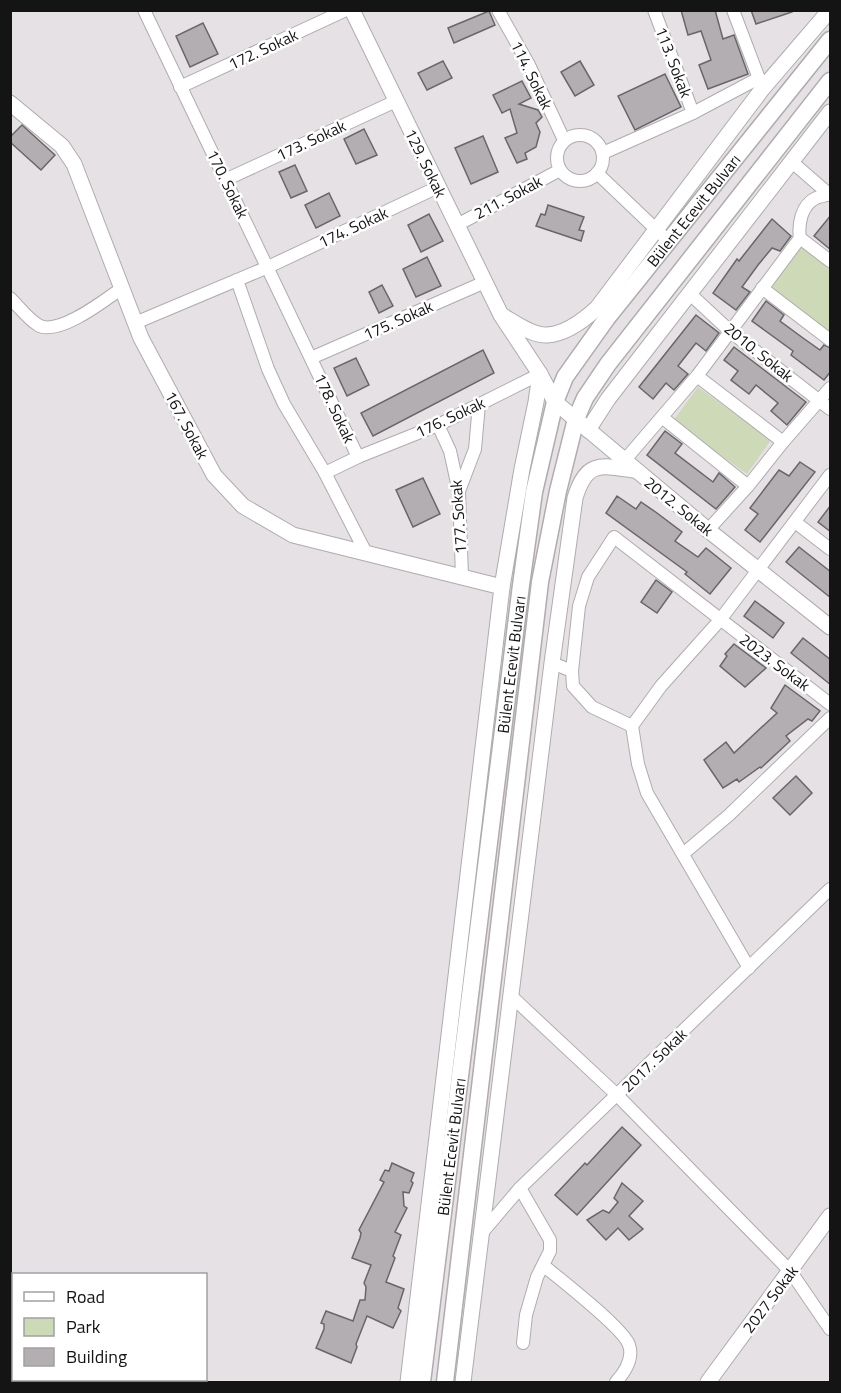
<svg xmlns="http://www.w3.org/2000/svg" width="841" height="1393" font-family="'Titillium Web',sans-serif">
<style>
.green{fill:#cdd9b7}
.building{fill:#b2aeb2;stroke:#696669;stroke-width:1.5}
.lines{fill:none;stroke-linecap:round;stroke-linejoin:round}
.minor-casing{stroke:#afabaf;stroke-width:14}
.tertiary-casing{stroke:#afabaf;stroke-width:17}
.secondary-casing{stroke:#afabaf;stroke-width:19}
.minor{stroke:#fff;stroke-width:12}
.tertiary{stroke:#fff;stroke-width:15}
.secondary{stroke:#fff;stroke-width:16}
.labels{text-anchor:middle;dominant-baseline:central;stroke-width:5;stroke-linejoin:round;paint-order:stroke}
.street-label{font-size:16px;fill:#151415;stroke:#fff}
</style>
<rect width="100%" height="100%" fill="#e6e1e5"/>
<g class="green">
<path d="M801,247L830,269V332L771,287Z"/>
<path d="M698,387L771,440L747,474L673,421Z"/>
</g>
<g class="building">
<path d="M681,10H715L723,39L734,35L748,74L708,89L699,65L711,60L701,31L688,35Z"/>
<path d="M751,10H792V12L756,24Z"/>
<path d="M489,11L495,25L454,43L448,28Z"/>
<path d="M203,23L218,54L190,67L176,36Z"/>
<path d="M443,61L452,78L427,90L418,73Z"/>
<path d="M580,61L594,85L575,96L561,72Z"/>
<path d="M665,74L681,107L635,130L618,96Z"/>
<path d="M522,81L531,98L519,104L538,110L542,117L536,123L540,132L536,147L525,153L527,159L517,163L505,138L517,133L510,109L502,113L493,95Z"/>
<path d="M22,125L55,155L41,170L10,142V137Z"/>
<path d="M364,129L377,155L356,164L344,139Z"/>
<path d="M483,136L498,172L471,184L455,148Z"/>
<path d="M295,165L307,191L291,198L279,172Z"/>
<path d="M329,193L340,216L316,228L305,205Z"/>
<path d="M548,205L584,217L579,230L584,231L581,241L536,226L541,214L545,215Z"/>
<path d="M429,214L443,241L421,252L408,225Z"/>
<path d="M831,215V250L814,236Z"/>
<path d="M772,219L791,236L780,251L772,248L758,265L742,287L750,292L736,310L713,293L737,259L739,261Z"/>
<path d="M427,257L441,286L416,297L403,269Z"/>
<path d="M382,285L393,306L379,313L369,292Z"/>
<path d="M766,301L784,315L780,321L803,338L820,350L824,345L831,348V371L824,380L791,355L793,351L752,321Z"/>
<path d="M696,315L719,333L706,351L696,343L678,366L688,374L674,390L666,383L653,399L639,387Z"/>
<path d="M734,347L806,402L787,425L771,411L778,403L756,385L749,394L731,380L738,371L724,360Z"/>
<path d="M483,350L494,373L373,436L361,413Z"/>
<path d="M356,358L369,385L347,396L334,368Z"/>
<path d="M665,431L682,444L675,453L713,482L719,473L735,487L716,509L647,455Z"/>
<path d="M800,462L815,472L760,542L745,530L758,514L750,508L779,470L789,476Z"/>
<path d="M423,478L440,514L413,527L396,490Z"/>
<path d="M617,496L636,509L641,502L657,513L682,532L675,541L698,557L706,548L731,568L710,594L685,574L687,572L606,513Z"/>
<path d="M831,505V532L818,522Z"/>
<path d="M799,547L831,572V598L786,562Z"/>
<path d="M656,580L672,592L657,613L641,602Z"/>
<path d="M755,601L784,623L773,638L744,616Z"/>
<path d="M803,638L831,660V685L791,653Z"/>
<path d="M734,644L766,668L745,687L720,666L727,656L725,654Z"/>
<path d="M785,685L820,711L812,721L808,719L786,736L790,741L761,768L760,767L739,782L737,779L723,788L704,760L726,742L734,753L777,713L771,708Z"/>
<path d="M796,776L812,793L790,815L773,798Z"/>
<path d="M622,1127L641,1145L577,1215L555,1195L585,1163L587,1165Z"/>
<path d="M392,1163L414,1173L411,1181L413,1183L409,1193L403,1192L404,1206L407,1208L395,1232L401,1235L393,1256L395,1258L386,1282L404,1289L398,1308L401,1311L393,1328L367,1316L356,1344L357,1347L351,1363L316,1348L324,1329V1324L321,1323L326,1311L353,1321L360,1300H365L366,1287L364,1283L371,1265L352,1258L360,1238L361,1233L359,1230L384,1182L380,1180L385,1170L389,1171Z"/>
<path d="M622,1183L643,1201L629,1216L643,1229L629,1240L618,1228L606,1240L587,1220L603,1210L609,1213L618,1202L614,1198Z"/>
</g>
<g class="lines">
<defs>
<g id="minor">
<path d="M144,10L358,457"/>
<path d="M498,10L529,65L564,140"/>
<path d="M654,10L693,113"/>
<path d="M733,10L761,84"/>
<path d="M180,87L346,10"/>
<circle cx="580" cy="158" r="23"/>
<path d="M603,153L693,113L759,78"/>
<path d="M792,162L830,195"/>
<path d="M597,173L662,235"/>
<path d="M225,180L396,101"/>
<path d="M457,225L560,170"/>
<path d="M800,238L830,261"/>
<path d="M237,280L268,369L284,404L325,473L366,553"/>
<path d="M762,288L830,340"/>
<path d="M689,293L731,332L830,409"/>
<path d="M10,298C19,307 28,319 38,325C58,337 105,300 122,288"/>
<path d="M135,323L268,267L438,187"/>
<path d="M311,358L485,282"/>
<path d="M697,376L783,442"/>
<path d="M663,418L748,486"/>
<path d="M438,425L450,451L459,492L462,576"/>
<path d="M624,461L697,376L800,238C798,225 801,205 816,198C820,196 826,196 830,194"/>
<path d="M325,473L358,457L438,425L540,374"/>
<path d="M459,491L475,449L479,404"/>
<path d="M795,522L830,549"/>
<path d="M708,530L748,486L783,442L830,388"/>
<path d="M552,663L572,671L573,686L592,707L632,726L661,686L720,620L830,475"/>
<path d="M572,671L579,606L588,577L614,537L830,704"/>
<path d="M632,726L638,764L647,793L749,968"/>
<path d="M683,854L729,815L830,718"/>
<path d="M510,995L617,1095L791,1272L830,1329"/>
<path d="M520,1188L550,1240V1251L537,1277L526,1315L523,1343"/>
<path d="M481,1234L520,1188L830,889"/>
<path d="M544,1266C560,1279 624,1329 629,1345C634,1359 624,1373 616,1382"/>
</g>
<g id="tertiary">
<path d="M352,10L501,315L540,374L555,402L708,530L830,627"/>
<path d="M10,103L62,146L74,164L141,338L214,475L243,506L293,535L502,587"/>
<path d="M503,316C515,323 533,336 547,335C565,334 584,320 597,308L763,88L830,10"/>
<path d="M588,430L608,399L830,112"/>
<path d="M408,1382L502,587L522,469L536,402L540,374"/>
<path d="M463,1382L552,663L575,498C586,461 600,465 634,470"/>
<path d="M708,1382L830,1216"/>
</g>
<g id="secondary">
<path id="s1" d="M422,1382L521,585L534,492L555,402L565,377L607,318L830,40"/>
<path d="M445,1382L540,582L558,491L576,419L585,398L608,364L830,81"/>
</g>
</defs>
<use href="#minor" class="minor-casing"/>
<use href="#tertiary" class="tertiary-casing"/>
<use href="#secondary" class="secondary-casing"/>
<use href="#minor" class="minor"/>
<use href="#tertiary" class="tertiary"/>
<use href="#secondary" class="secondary"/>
</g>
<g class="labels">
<g class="street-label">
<text transform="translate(263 49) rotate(-25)">172. Sokak</text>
<text transform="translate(674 62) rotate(69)">113. Sokak</text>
<text transform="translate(532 75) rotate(64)">114. Sokak</text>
<text transform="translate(311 140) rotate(-25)">173. Sokak</text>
<text transform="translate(426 163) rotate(64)">129. Sokak</text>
<text transform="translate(228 184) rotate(64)">170. Sokak</text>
<text transform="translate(508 197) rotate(-28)">211. Sokak</text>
<text stroke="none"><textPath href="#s1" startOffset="1227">Bülent Ecevit Bulvarı</textPath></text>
<text transform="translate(353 227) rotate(-25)">174. Sokak</text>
<text transform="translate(398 320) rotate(-24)">175. Sokak</text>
<text transform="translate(759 352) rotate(39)">2010. Sokak</text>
<text transform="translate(335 408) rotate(65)">178. Sokak</text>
<text transform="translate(450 417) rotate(-25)">176. Sokak</text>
<text transform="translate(187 425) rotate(62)">167. Sokak</text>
<text transform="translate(679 506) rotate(39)">2012. Sokak</text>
<text transform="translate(458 517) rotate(-94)">177. Sokak</text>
<text transform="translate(775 662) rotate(37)">2023. Sokak</text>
<text stroke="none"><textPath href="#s1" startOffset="723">Bülent Ecevit Bulvarı</textPath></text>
<text transform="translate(654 1060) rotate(-44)">2017. Sokak</text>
<text stroke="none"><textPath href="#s1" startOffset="237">Bülent Ecevit Bulvarı</textPath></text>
<text transform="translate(770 1299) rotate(-53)">2027 Sokak</text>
</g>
</g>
<rect width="841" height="1393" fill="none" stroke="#151415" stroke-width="24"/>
<rect x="12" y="1273" width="195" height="108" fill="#ffffff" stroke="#a1a1a1" stroke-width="1.5"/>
<rect x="24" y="1292" width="30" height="9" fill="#ffffff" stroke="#a1a1a1" stroke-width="1.5"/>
<text x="66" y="1303" font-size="18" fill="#151415">Road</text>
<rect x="24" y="1318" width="30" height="18" fill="#cdd9b7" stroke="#a1a1a1" stroke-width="1.5"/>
<text x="66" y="1333" font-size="18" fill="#151415">Park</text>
<rect x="24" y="1348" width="30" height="18" fill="#b2aeb2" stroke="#a1a1a1" stroke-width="1.5"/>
<text x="66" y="1363" font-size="18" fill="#151415">Building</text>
</svg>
